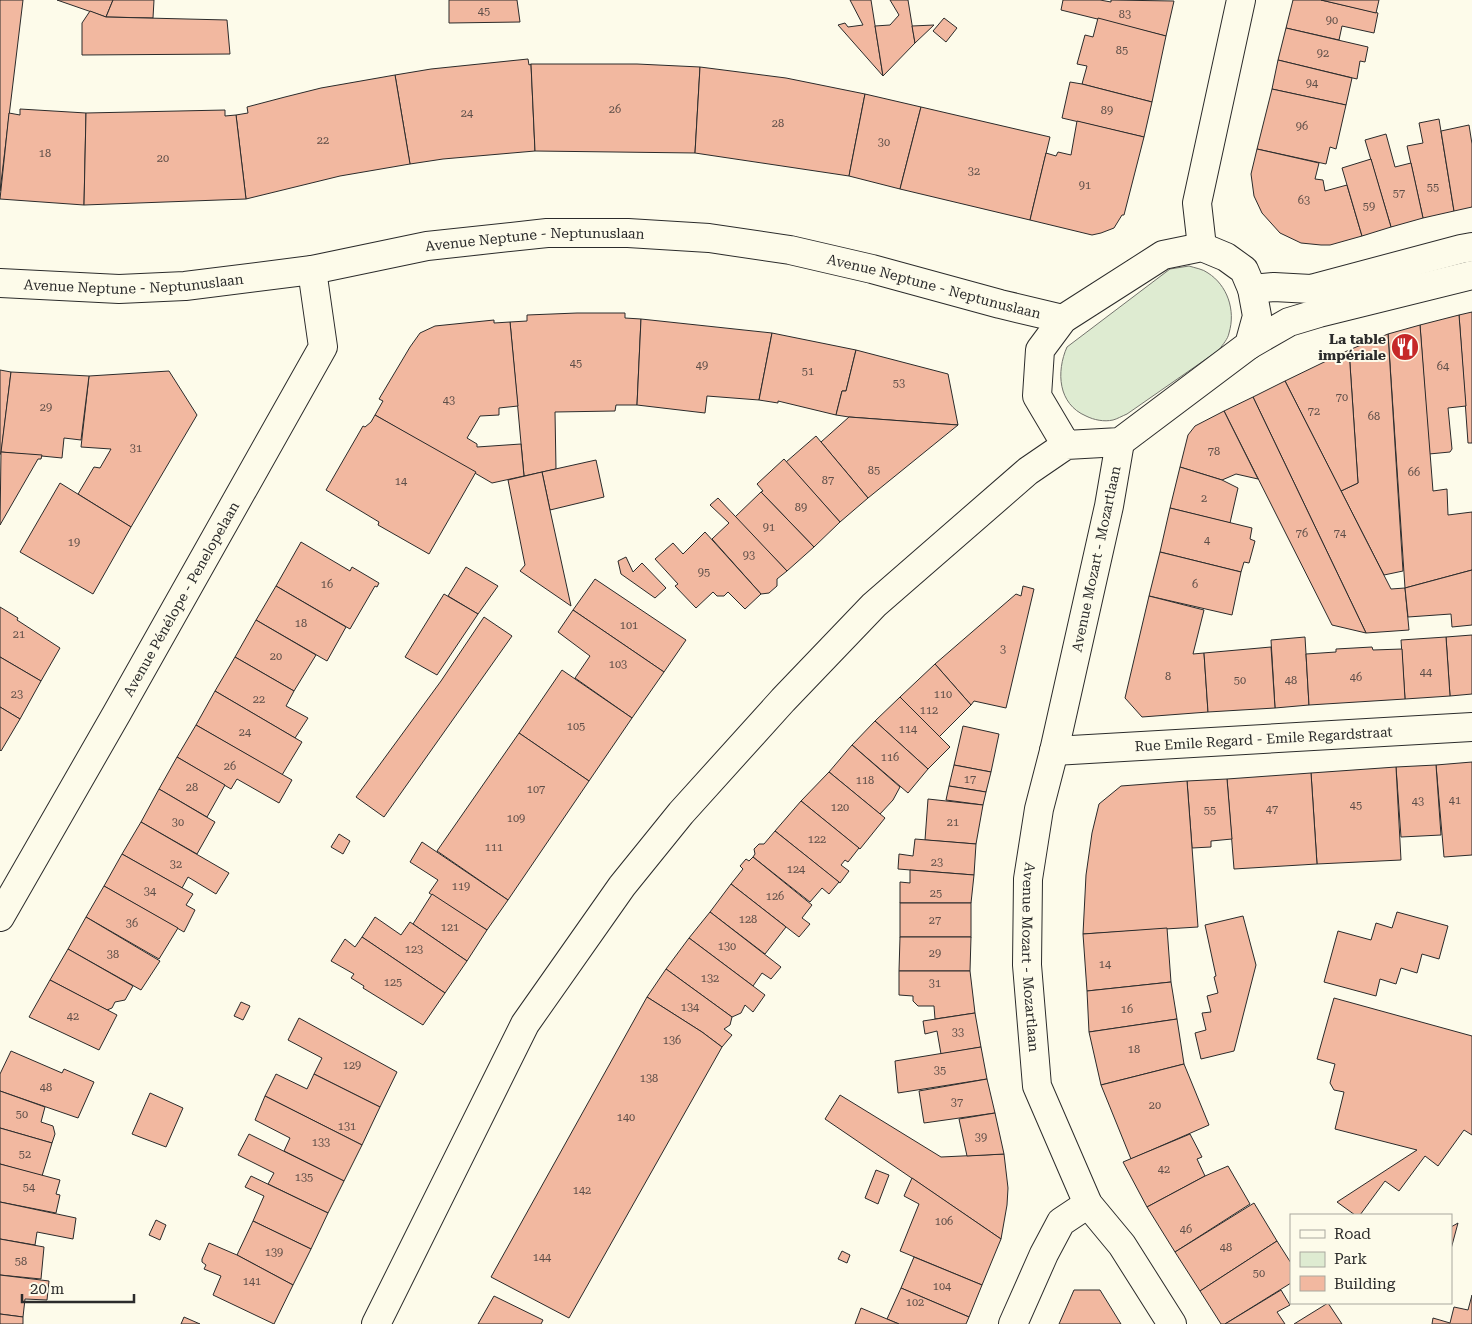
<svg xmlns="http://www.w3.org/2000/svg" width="1472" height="1324" font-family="'Roboto Serif',serif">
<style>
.green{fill:#deebd1;stroke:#74746e}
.building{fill:#f2b8a0;stroke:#2b2b2b}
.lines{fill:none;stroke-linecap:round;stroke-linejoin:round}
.street-casing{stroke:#2b2b2b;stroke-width:30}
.street{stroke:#fdfbea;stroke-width:28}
.labels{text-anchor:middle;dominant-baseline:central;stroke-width:4;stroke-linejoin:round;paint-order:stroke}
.number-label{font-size:11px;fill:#5d4e48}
.street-label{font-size:14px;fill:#2b2b2b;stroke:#fdfbea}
.poi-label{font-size:14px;font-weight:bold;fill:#2b2b2b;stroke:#fdfbea;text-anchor:end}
</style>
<rect width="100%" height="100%" fill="#fdfbea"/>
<path class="green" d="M1189,266C1195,268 1203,269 1208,273C1227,285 1236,310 1229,333C1228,339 1223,344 1219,350L1127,414C1122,416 1117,419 1113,420C1104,422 1094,420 1086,416C1058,404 1056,372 1067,347L1170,269Z"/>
<g class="building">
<path d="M0,0H23L0,191Z"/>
<path d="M57,0H113L106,17Z"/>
<path d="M113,0H154L153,18L106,17Z"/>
<path d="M449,0H517L520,22L449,23Z"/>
<path d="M850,0H871L883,76L838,25L845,23L848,27L863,25Z"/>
<path d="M890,0H908L915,43L883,76L875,26L890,25L899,15Z"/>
<path d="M1063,0H1100L1111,2V0L1174,1L1166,36L1061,10Z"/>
<path d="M1293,0H1321L1378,13L1374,33L1342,26L1339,40L1286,28Z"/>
<path d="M1321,0H1379L1376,13Z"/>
<path d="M90,11L106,17L227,20L230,54L82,55V23Z"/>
<path d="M944,18L957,28L946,42L933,31Z"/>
<path d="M1098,18L1166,36L1152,102L1082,84L1087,66L1077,64L1085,35L1093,37Z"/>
<path d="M934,25L915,43L912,26Z"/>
<path d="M1286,28L1368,47L1365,62L1360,61L1357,79L1278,60Z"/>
<path d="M528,59L529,65L531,64L535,151L443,159L410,164L395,75L431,69Z"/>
<path d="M1278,60L1352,78L1346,105L1272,89Z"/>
<path d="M531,64H637L700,67L695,153L535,151Z"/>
<path d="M700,67L786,78L865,94L849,176L695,153Z"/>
<path d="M395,75L410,164L340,176L246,199L236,115L248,113L247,107L285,97L321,88Z"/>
<path d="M1070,82L1082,84L1152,102L1144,137L1062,118Z"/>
<path d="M1272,89L1346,105L1336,149L1330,147L1326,164L1257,149Z"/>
<path d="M865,94L921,107L900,189L849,176Z"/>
<path d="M921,107L1050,137L1030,220L900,189Z"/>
<path d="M20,109L86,113L84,205L0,199L9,113L20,115Z"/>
<path d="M225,110V116L236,115L246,199L84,205L86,113Z"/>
<path d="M1439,119L1454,211L1423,218L1407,146L1423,143L1419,123Z"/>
<path d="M1077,121L1144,137L1124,215H1122L1114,228L1101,233L1092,235L1030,220L1046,153L1056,156L1058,152L1071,155Z"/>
<path d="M1469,125L1472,144V207L1454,211L1441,131Z"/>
<path d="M1386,134L1395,167L1411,163L1423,218L1391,227L1365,140Z"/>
<path d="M1257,149L1319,163L1315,179L1323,180L1325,191L1347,185L1362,236L1330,245H1321L1301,243L1280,233L1262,213L1254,196L1251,174Z"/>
<path d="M1371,159L1391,227L1362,236L1342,168Z"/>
<path d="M1472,312V443H1468L1459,315Z"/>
<path d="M577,313H625V318L641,319L637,405H616L615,411L555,412L556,469L524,476L510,322L527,321V315Z"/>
<path d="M1459,315L1466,406L1448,408L1452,449L1450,452L1429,454L1420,325Z"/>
<path d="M641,319L772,333L759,400L707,396L705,413L637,405Z"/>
<path d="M494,320V323L510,322L518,406L499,408V415L480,416L467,438L477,444V447L521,444L524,476L492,483L375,415L383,401L379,399L410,347L420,333L435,326Z"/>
<path d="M1420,325L1433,491L1447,489L1448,515L1472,512V570L1405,588L1388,334Z"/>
<path d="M772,333L856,350L846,391H842L836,415L778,401V403L759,400Z"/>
<path d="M1388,334L1403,571L1384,575L1341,491L1358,483L1349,350Z"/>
<path d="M856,350L948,374L958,425L849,417L836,415L842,391H846Z"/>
<path d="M1349,350L1358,483L1341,491L1285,381Z"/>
<path d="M0,370L11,372L1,454H0Z"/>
<path d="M169,371L197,415L131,527L78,494L94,467L100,468L111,449L81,447L89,376Z"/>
<path d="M11,372L89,376L81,440L64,438L62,458L1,452Z"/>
<path d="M1285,381L1391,589L1405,588L1409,630L1366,633L1253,397Z"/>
<path d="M1253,397L1366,633L1332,625L1224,411Z"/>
<path d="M1224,411L1258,479L1236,474L1222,480L1180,467L1188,435L1195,426Z"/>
<path d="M375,415L476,472L429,554L378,525L379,522L326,490L363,426L365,427L371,422Z"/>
<path d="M849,417L958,425L868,498L821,442Z"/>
<path d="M816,436L868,498L840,522L786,462Z"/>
<path d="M1,452L42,455L41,459H38L0,525Z"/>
<path d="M784,459L840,522L814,547L761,492L763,491L757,484Z"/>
<path d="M596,460L604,497L550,510L542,472Z"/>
<path d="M1180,467L1222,480L1238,488L1230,523L1170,508Z"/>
<path d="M542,472L550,510L571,606L520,571L525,565L508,480Z"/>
<path d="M60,483L131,527L93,594L20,552Z"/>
<path d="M761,492L814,547L787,571L735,517Z"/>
<path d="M718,498L787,571L777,579V586L769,593L761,594L712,539L729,523L710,505Z"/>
<path d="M1170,508L1252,528L1250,539L1255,541L1249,563L1244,562L1241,572L1160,552Z"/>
<path d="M705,532L761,594L745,609L728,592L724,596H717L713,592L696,608L675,586L678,584L655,559L673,543L683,554Z"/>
<path d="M301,542L350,571L352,567L379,583L377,587L375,586L350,629L276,586Z"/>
<path d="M1160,552L1241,572L1232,615L1149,596Z"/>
<path d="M626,557L633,572L642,563L666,588L655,598L621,574L618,561Z"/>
<path d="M466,567L498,586L478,614L448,596Z"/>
<path d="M1472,570V625L1452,627L1451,614L1408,617L1405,588Z"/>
<path d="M595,579L686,640L664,672L573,610Z"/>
<path d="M276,586L346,627L327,661L256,620Z"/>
<path d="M1023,586L1034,589L1006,708L974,701L971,705L935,664L1016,594L1021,596Z"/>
<path d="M444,594L478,614L437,675L405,657Z"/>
<path d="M1149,596L1204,610L1193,654L1204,653L1208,712L1142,717L1125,698Z"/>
<path d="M0,607L18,618L17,620L60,648L41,681L0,657Z"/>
<path d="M573,610L664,672L632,718L575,678L590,656L558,632Z"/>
<path d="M484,617L512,636L384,817L356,797L441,681Z"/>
<path d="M256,620L316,655L294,691L235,657Z"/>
<path d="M1472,635V694L1450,696L1446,637Z"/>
<path d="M1305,637L1309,705L1275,708L1271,640Z"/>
<path d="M1446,637L1450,696L1405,699L1401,640Z"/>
<path d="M1271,647L1275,708L1208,712L1204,653Z"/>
<path d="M1372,647L1373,650L1402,649L1405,699L1309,705L1306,654L1336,652V649Z"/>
<path d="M0,657L41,681L20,719L0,707Z"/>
<path d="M235,657L294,691L286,706L308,718L295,738L215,691Z"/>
<path d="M935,664L971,705L939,737L900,697Z"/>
<path d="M562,670L632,718L589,781L519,733Z"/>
<path d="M215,691L302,742L282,775L196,725Z"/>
<path d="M900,697L950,747L928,769L875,721Z"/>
<path d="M0,707L20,719L1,751L0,750Z"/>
<path d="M875,721L928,769L908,793L852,745Z"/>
<path d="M196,725L292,780L279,803L237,779L231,789L177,757Z"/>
<path d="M963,726L999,734L991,772L954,765Z"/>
<path d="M519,733L589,781L508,900L437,851Z"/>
<path d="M852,745L900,787L893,800L880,814L829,772Z"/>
<path d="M177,757L225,785L207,817L159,789Z"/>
<path d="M1472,762V855L1444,857L1436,765Z"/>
<path d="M954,765L991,772L986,792L949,786Z"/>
<path d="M1436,765L1441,835L1401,837L1396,767Z"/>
<path d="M1396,767L1401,860L1317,864L1311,773Z"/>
<path d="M829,772L885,818L860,849L801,801Z"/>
<path d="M1311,773L1317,864L1234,869L1227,779Z"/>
<path d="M1227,779L1232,839L1211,841V847L1192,848L1187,781Z"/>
<path d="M1187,781L1198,927L1083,934L1086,875L1092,833L1099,804L1121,786Z"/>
<path d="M949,786L986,792L983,805L946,800Z"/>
<path d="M159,789L215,822L197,854L141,822Z"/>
<path d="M928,799L983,805L976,844L925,840Z"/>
<path d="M801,801L859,848L848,862L845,860L841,865L849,871L840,883L775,831Z"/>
<path d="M141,822L229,873L216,894L188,877L182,888L122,854Z"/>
<path d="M775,831L839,882L829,894L822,888L810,902L753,857L755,854L754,849L759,844H764Z"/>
<path d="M339,834L350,841L343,854L331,847Z"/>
<path d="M915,839L976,844L974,875L898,869L899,854L913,856Z"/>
<path d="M422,842L508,900L487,930L429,893L438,880L410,862Z"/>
<path d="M122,854L193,894L186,905L195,910L184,932L104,886Z"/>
<path d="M753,857L812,905L802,918L810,924L799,937L731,884L743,869L740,866L746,859L749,861Z"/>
<path d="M910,870L974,875L971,903H900V882L910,883Z"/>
<path d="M731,884L786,927L765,954L710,912Z"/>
<path d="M104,886L178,928L159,959L86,917Z"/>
<path d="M432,894L487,930L467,961L413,924Z"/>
<rect x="900" y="903" width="71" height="34"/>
<path d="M710,912L781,967L771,979L762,973L753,986L689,938Z"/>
<path d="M1397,912L1448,926L1439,959L1422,954L1417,973L1401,968L1396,984L1380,979L1376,996L1324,982L1338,931L1371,940L1376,923L1392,928Z"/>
<path d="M1243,916L1256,965L1234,1051L1201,1059L1195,1033L1206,1030L1202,1013L1211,1012L1207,996L1218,993L1214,977L1216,976L1205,925Z"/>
<path d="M86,917L160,961L141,990L68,949Z"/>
<path d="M375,917L401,935L410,922L467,961L445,993L362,937Z"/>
<path d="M1167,928L1171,982L1087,991L1083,934Z"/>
<path d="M362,937L445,993L423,1025L363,988L364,986L351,978L354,974L331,961L345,939L355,947Z"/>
<path d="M900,937H971L970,971H899Z"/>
<path d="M689,938L765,995L753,1012L745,1005L741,1013L732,1017L666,969Z"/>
<path d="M68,949L133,986L125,1000L115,1002L112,1008L107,1010L50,980Z"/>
<path d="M666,969L732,1017L730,1025L724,1029L732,1035L722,1047L702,1032L647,997Z"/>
<path d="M899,971H970L975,1013L935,1019L934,1006H918L913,1001V996L899,995Z"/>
<path d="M50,980L117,1015L99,1050L29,1017Z"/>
<path d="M1171,982L1177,1019L1089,1032L1087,991Z"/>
<path d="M647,997L702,1032L722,1047L569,1318L491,1277Z"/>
<path d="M1334,998L1472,1036V1135L1464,1130L1438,1166L1425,1156L1399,1191L1385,1181L1360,1215H1355L1337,1202L1417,1150L1335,1129L1344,1092L1334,1090L1330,1083L1335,1064L1317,1059Z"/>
<path d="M241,1002L250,1006L243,1020L234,1016Z"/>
<path d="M975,1013L981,1047L941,1054L937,1031L925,1034L923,1021Z"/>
<path d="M299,1018L397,1072L380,1107L314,1074L322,1058L288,1040Z"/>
<path d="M1177,1019L1184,1064L1101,1085L1089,1032Z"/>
<path d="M981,1047L987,1079L898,1093L895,1061Z"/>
<path d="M11,1051L62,1073L64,1069L94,1082L78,1118L0,1091V1074Z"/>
<path d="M1184,1064L1209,1125L1131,1159L1101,1085Z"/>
<path d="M276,1074L307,1089L314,1074L380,1107L362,1145L265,1096Z"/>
<path d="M987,1079L995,1113L924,1123L919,1091Z"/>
<path d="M0,1091L45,1107L41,1122L53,1126L55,1134L52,1143L0,1128Z"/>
<path d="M150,1093L183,1108L166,1147L132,1134Z"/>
<path d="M840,1095L941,1157L1004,1154L1008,1188L1007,1205L1001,1239L825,1119Z"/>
<path d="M265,1096L362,1145L344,1181L284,1151L290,1138L255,1120Z"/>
<path d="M995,1113L1004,1154L967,1156L959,1119Z"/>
<path d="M0,1128L52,1143L42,1176L0,1164Z"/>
<path d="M249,1134L344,1181L328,1213L268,1184L274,1173L238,1155Z"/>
<path d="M1190,1134L1202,1157L1197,1159L1205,1176L1147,1207L1123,1162Z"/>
<path d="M0,1164L60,1180L56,1194L60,1195L56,1213L0,1202Z"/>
<path d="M1228,1166L1250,1204L1175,1252L1147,1207L1205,1176Z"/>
<path d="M876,1170L889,1175L878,1204L865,1198Z"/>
<path d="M251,1176L328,1213L311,1249L253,1221L264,1196L245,1187Z"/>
<path d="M912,1178L1001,1239L982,1285L900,1251L919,1204L904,1196Z"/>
<path d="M0,1202L76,1218L73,1239L37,1232L35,1245L0,1239Z"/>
<path d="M1254,1203L1277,1241L1200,1291L1175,1252Z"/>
<path d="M156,1220L166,1225L160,1240L149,1235Z"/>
<path d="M253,1221L311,1249L293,1285L237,1255Z"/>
<path d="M1458,1223L1451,1249V1227Z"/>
<path d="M0,1239L44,1247L41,1279L0,1275Z"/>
<path d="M1277,1241L1291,1263V1283L1225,1324H1221L1200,1291Z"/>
<path d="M209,1243L237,1255L293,1285L274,1324L213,1295L221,1276L204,1269L206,1265L202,1262V1259Z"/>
<path d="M842,1251L850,1255L847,1263L838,1259Z"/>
<path d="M914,1257L982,1285L969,1317L901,1288Z"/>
<path d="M0,1275L49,1281L47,1300L25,1299L23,1317L0,1314Z"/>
<path d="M901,1288L969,1317L966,1324H899L887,1319Z"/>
<path d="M1074,1290H1100L1121,1324H1059Z"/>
<path d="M1281,1290L1290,1305L1277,1312L1285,1324H1225Z"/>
<path d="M1472,1295V1324H1432L1433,1318L1450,1323L1454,1307L1468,1310Z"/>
<path d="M494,1296L543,1320L541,1324H478Z"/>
<path d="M1328,1303L1342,1324H1294Z"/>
<path d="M861,1308L887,1319L899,1324H855Z"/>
<path d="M0,1314L23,1317V1324H0Z"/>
<path d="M184,1317L200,1324H181Z"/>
</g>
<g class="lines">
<defs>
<g id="street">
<path d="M1202,247L1197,203L1241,0"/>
<path id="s1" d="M0,283L119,289L185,286L312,270L427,246L547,233H628L709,238L790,250L872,269L1000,304L1063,319"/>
<path d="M1252,289L1274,287L1311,289L1461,249L1472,247"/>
<path d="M1249,345L1289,322L1319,313L1472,275"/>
<path id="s2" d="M1120,442L1109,506L1054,751L1039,809L1028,879L1027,965L1037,1086L1088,1204L1122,1245L1172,1324"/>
<path id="s3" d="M1054,751L1472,727"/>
<path id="s4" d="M0,917L117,713L323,347L312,270"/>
<path d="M376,1324L525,1024L622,886L681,813L783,700L874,605L1028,471L1066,445L1120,442L1249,345L1257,316L1252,289L1244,270L1226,257L1202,247L1163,255L1063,319L1040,350L1037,396L1066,445"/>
<path d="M1013,1324L1044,1254L1061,1222L1088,1204"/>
</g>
</defs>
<use href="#street" class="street-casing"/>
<use href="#street" class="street"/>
</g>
<defs>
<symbol id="restaurant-disc" viewBox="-11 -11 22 22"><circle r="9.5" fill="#c62828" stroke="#fdfbea"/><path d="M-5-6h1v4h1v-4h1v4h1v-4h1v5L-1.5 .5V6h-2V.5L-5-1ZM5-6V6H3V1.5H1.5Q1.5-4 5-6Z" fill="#fff"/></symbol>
</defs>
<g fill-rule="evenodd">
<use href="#restaurant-disc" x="1389" y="331" width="32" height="32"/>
</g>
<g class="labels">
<g class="number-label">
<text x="484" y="11">45</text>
<text x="1125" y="14">83</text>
<text x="1332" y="20">90</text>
<text x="1122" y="50">85</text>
<text x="1323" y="53">92</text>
<text x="1312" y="83">94</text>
<text x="615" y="109">26</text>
<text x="1107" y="110">89</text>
<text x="467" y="113">24</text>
<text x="778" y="123">28</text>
<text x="1302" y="126">96</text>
<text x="323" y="140">22</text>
<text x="884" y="142">30</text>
<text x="45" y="153">18</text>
<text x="163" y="158">20</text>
<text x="974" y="171">32</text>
<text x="1085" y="185">91</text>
<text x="1433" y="187">55</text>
<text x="1399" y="193">57</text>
<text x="1304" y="200">63</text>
<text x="1369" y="206">59</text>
<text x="576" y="363">45</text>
<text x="702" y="365">49</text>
<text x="1443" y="366">64</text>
<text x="808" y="371">51</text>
<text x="899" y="383">53</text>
<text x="1342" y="397">70</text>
<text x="449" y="400">43</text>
<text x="46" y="407">29</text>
<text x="1314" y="411">72</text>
<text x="1374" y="416">68</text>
<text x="136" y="448">31</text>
<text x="1214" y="451">78</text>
<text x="874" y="470">85</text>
<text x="1414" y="472">66</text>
<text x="828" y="480">87</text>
<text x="401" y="481">14</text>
<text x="1204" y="498">2</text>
<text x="801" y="507">89</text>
<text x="769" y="527">91</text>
<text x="1302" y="533">76</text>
<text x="1340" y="533">74</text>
<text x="1207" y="540">4</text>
<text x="74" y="542">19</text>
<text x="749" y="555">93</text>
<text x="704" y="572">95</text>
<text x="327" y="584">16</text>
<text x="1195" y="584">6</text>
<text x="301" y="623">18</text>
<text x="629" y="625">101</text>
<text x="19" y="634">21</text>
<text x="1003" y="649">3</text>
<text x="276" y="656">20</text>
<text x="618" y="664">103</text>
<text x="1426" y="672">44</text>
<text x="1168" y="676">8</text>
<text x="1356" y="677">46</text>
<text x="1240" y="680">50</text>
<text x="1291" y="680">48</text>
<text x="17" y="694">23</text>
<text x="943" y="694">110</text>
<text x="259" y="699">22</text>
<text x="929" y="710">112</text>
<text x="576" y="726">105</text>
<text x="908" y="729">114</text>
<text x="245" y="732">24</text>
<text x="890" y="757">116</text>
<text x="230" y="766">26</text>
<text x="970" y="779">17</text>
<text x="865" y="780">118</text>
<text x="192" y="787">28</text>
<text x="536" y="789">107</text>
<text x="1455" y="800">41</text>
<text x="1418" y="801">43</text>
<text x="1356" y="805">45</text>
<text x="840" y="807">120</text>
<text x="1272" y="809">47</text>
<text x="1210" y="810">55</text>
<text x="516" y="818">109</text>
<text x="178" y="822">30</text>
<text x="953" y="822">21</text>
<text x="817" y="839">122</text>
<text x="494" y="847">111</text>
<text x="937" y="862">23</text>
<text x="176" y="864">32</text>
<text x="796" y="869">124</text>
<text x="461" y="886">119</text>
<text x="150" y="891">34</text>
<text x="936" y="893">25</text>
<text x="775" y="896">126</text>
<text x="748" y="919">128</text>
<text x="935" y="920">27</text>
<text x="132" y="923">36</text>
<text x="450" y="927">121</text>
<text x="727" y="946">130</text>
<text x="414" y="949">123</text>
<text x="935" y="953">29</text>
<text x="113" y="954">38</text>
<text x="1105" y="964">14</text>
<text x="710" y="978">132</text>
<text x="393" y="982">125</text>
<text x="935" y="983">31</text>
<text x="690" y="1007">134</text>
<text x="1127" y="1009">16</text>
<text x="73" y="1016">42</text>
<text x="958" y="1032">33</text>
<text x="672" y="1040">136</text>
<text x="1134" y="1049">18</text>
<text x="352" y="1065">129</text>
<text x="940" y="1070">35</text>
<text x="649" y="1078">138</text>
<text x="46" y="1087">48</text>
<text x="957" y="1102">37</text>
<text x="1155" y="1105">20</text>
<text x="22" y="1114">50</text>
<text x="626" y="1117">140</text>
<text x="347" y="1126">131</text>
<text x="981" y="1137">39</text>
<text x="321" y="1142">133</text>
<text x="25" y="1154">52</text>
<text x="1164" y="1169">42</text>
<text x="304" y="1177">135</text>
<text x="29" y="1187">54</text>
<text x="582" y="1190">142</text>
<text x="944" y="1221">106</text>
<text x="1186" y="1229">46</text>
<text x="1226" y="1247">48</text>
<text x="274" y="1252">139</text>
<text x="542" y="1257">144</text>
<text x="21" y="1261">58</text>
<text x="1259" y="1273">50</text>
<text x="252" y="1281">141</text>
<text x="942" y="1286">104</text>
<text x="915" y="1302">102</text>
</g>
<g class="street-label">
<text stroke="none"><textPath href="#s1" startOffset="539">Avenue Neptune - Neptunuslaan</textPath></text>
<text stroke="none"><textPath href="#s1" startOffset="134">Avenue Neptune - Neptunuslaan</textPath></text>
<text stroke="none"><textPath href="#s1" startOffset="944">Avenue Neptune - Neptunuslaan</textPath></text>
<text transform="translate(1096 559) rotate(-78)">Avenue Mozart - Mozartlaan</text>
<text stroke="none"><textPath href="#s4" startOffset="366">Avenue Pénélope - Penelopelaan</textPath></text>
<text stroke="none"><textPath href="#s3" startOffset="210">Rue Emile Regard - Emile Regardstraat</textPath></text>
<text stroke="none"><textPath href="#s2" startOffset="525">Avenue Mozart - Mozartlaan</textPath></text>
</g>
<g class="poi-label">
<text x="1386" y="339">La table<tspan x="1386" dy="16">impériale</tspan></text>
</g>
</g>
<rect x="1290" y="1214" width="162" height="90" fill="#fdfbea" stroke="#a9a89e"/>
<rect x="1300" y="1230" width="25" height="8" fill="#fdfbea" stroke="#a9a89e"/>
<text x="1334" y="1239" font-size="15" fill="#2b2b2b">Road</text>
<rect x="1300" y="1252" width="25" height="15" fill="#deebd1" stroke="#a9a89e"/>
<text x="1334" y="1264" font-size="15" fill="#2b2b2b">Park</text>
<rect x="1300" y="1276" width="25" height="15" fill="#f2b8a0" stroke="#a9a89e"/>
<text x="1334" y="1289" font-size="15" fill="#2b2b2b">Building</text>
<path d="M22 1294v8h112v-8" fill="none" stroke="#2b2b2b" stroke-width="2.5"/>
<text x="30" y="1294" font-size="15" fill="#2b2b2b" stroke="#fdfbea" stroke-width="4" paint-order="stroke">20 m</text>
</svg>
